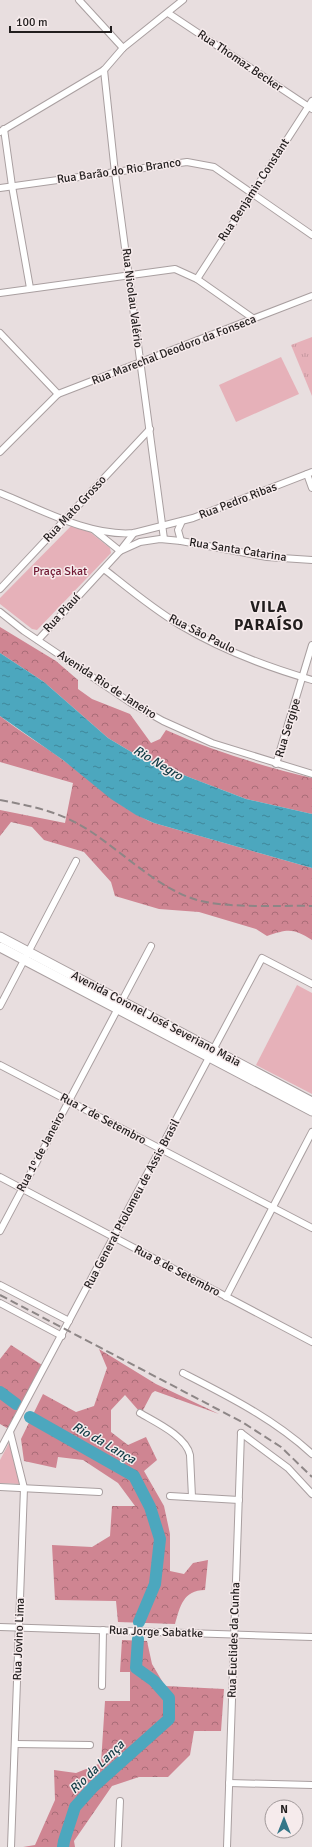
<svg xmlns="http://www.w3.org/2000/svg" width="312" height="1847" font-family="Signika,sans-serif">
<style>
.grass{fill:url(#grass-tufts)}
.forest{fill:url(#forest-crowns)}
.park{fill:#e6b1b9}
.water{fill:url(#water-ripples)}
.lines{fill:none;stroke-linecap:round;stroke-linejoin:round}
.river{stroke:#4ca7be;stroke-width:12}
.minor-casing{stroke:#a99fa0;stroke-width:8}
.secondary-casing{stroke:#a99fa0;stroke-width:11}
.minor{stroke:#fff;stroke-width:6}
.secondary{stroke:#fff;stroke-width:9}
.rail{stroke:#8d8686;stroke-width:2;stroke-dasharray:8 4;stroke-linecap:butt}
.labels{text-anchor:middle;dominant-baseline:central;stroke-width:3;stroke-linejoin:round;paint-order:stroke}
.street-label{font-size:12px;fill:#221e1e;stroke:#f6ebec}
.park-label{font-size:12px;fill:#711a34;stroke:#f6ebec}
.water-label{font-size:13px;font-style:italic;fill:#123c46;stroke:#f6ebec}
.district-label{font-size:16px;font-weight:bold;letter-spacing:1px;fill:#221e1e;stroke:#f6ebec}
</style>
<defs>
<pattern id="grass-tufts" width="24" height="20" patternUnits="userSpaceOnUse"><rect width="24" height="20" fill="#e6b1b9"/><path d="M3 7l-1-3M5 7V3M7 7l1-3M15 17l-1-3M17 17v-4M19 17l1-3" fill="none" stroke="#c5989f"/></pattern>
<pattern id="forest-crowns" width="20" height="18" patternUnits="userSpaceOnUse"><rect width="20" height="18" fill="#cf8592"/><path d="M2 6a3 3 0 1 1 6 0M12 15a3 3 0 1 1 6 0" fill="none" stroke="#a86c77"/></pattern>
<pattern id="water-ripples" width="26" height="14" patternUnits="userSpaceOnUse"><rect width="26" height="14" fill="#4ca7be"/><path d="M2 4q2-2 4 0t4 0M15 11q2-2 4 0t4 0" fill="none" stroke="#3f879a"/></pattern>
</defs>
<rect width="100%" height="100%" fill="#e8dedf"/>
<path class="grass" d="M312,337V396L291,345Z"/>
<g class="forest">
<path d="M0,627L56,661L78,680V689L92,699L130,714L151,743L160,739L166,730C213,751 262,766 312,778V814L246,799L186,776L133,753L108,738L44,682L0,653Z"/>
<path d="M0,716C20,732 43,745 63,760C94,783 119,808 154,823L312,868V940C293,928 288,929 267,936L256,929L199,912L159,909L115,896L111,882L84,852L44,840L32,827L11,822L0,836V810L65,823L73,783L0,762Z"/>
<path d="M11,1345L42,1365L10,1426L7,1428L0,1424V1359Z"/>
<path d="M99,1349L156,1384L219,1414L155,1391L152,1393L142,1412L139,1411L125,1395L111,1410V1432L128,1445L146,1437L157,1460L144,1471L164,1506L170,1534V1571L184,1574L193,1563L208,1560L205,1590C183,1590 180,1607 175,1624L118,1622L116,1601L55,1600L52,1545L92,1547L110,1536L112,1506H135L118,1483L83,1460L58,1457L56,1468L24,1461L21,1439L43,1394L76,1412L94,1406L107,1368Z"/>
<path d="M122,1640L147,1641L152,1664L165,1686L224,1689L221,1731H194L190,1755L168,1777H139L112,1786L74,1841L75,1847H23L35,1845L55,1800L54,1770L76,1773L101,1763L105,1701H130V1672H120Z"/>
</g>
<g class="park">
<path d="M281,357L299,394L236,422L219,385Z"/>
<path d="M76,521L110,548L111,553L37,630L32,629L0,604V598Z"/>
<path d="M297,985L312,993V1094L256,1065Z"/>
<path d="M9,1443L20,1484L0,1483V1460Z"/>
</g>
<path class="water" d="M0,653L44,682L108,738L133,753L186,776L246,799L312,814V868L154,823L136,815L111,799L63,760L0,716Z"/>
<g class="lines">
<g class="river">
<path d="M0,1392L16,1404"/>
<path d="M30,1417L134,1476L150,1507L160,1539L155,1584L139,1622"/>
<path d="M63,1847L64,1841L75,1807L93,1787L169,1719V1698L154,1681L136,1668L138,1639"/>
</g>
<defs>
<g id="minor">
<path d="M79,0L123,48"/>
<path d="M168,13L312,109"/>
<path d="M104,70L115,173L164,539"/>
<path d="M4,129L12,186L30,288"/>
<path d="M0,132L104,70L123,48L183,0"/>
<path d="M0,188L187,162L214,167L312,235"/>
<path d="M197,279L312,101"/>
<path d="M0,293L175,269L197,279L254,319"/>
<path d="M0,333L58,394"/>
<path d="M0,452L58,394L312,296"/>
<path d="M307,474L312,488"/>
<path d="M0,493C40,509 90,537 134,533L193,518L312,472"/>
<path d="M94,530L120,551L140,542L160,539L181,541L267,557L312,560"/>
<path d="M181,541L178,530L182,521"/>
<path d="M104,569C128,588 153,609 180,625C220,649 267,667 312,680"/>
<path d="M0,589L150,429"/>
<path d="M0,612L24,631L131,703L163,721L212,743L312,774"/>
<path d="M38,640L120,551L134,533"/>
<path d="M276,764L312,645"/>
<path d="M0,1006L76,861"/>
<path d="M0,1065L312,1228"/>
<path d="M0,1177L312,1342"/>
<path d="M0,1231L151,946"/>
<path d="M0,1285L69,1321"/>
<path d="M226,1297L312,1132"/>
<path d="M0,1303L62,1336"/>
<path d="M183,1373C228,1396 274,1419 312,1454"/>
<path d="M140,1413C155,1422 186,1436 190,1455L192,1497"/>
<path d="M10,1432L24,1488L11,1847"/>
<path d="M241,1433L288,1468L312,1494"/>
<path d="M0,1450L262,958L312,984"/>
<path d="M0,1487L99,1492"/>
<path d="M170,1496L239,1500"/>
<path d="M0,1627L312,1637"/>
<path d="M102,1686L103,1630"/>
<path d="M15,1744L90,1745"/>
<path d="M229,1783L312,1785"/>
<path d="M118,1847L120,1801"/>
<path d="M227,1847L241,1433"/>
</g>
<g id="secondary">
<path d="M0,937L312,1102"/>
<path d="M0,947L312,1111"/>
</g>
</defs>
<use href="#minor" class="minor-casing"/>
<use href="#secondary" class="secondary-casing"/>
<use href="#minor" class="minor"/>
<use href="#secondary" class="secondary"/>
<g class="rail">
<path d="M0,800C36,807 62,812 93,833C124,854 159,888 194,899C225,909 279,905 312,906"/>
<path d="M0,1295L242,1422L281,1447L312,1477"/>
</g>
</g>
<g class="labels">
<g class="street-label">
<text transform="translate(240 61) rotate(34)">Rua Thomaz Becker</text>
<text transform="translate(119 171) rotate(-8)">Rua Barão do Rio Branco</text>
<text transform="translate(254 190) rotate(-57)">Rua Benjamin Constant</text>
<text transform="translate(132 298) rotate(83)">Rua Nicolau Valério</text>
<text transform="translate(174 350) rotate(-21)">Rua Marechal Deodoro da Fonseca</text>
<text transform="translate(238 501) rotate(-21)">Rua Pedro Ribas</text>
<text transform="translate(75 509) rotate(-47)">Rua Mato Grosso</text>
<text transform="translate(238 550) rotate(9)">Rua Santa Catarina</text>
<text transform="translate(62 613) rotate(-47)">Rua Piauí</text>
<text transform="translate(202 634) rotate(27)">Rua São Paulo</text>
<text transform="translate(107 685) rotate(33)">Avenida Rio de Janeiro</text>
<text transform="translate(288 728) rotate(-73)">Rua Sergipe</text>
<text transform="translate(156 1019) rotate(28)">Avenida Coronel José Severiano Maia</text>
<text transform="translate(103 1119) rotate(28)">Rua 7 de Setembro</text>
<text transform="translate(41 1152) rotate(-62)">Rua 1º de Janeiro</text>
<text transform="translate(132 1204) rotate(-62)">Rua General Ptolomeu de Assis Brasil</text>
<text transform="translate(177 1271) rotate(28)">Rua 8 de Setembro</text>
<text transform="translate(156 1632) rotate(2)">Rua Jorge Sabatke</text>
<text transform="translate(19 1639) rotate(-88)">Rua Jovino Lima</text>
<text transform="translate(234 1640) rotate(-88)">Rua Euclides da Cunha</text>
</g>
<g class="park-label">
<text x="60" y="571">Praça Skat</text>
</g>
<g class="water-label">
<text transform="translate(158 763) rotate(31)">Rio Negro</text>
<text transform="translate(104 1443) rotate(30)">Rio da Lança</text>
<text transform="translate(97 1767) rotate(-44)">Rio da Lança</text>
</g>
<g class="district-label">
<text x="269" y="607">VILA<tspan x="269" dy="18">PARAÍSO</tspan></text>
</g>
</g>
<g transform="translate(284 1819)"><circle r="19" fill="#f6ebec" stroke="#a1999a"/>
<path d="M0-3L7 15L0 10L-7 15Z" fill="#347688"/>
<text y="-6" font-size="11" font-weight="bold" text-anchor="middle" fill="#221e1e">N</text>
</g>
<path d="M10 26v6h101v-6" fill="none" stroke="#221e1e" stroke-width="2"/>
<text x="16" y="26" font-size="12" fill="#221e1e" stroke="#f6ebec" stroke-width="3" paint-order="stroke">100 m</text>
</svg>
